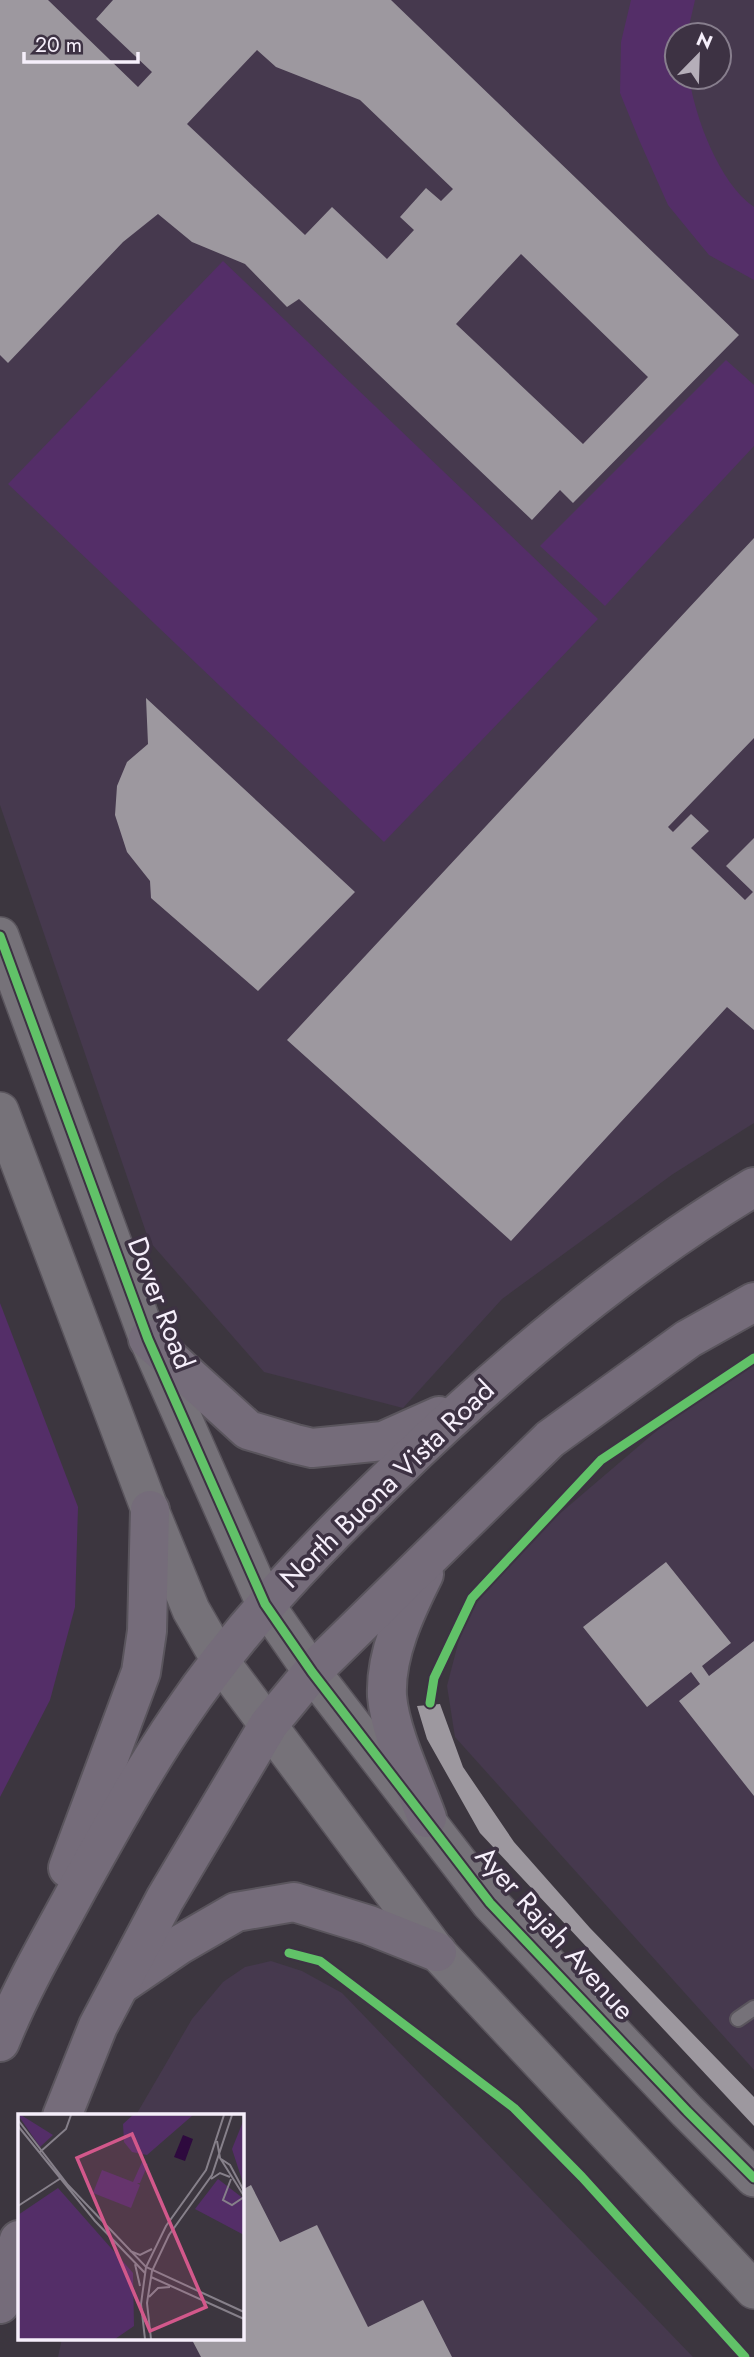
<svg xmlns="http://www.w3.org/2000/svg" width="754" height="2357" font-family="Jost,sans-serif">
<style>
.built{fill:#46394e;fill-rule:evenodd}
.green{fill:#542e68}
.building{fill:#9d989f;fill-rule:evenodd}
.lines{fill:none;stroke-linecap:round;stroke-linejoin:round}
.service-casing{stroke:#5a555d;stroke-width:18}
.tertiary-casing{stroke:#5a555d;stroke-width:40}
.primary-casing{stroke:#5a555d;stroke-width:42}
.service{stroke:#767279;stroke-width:14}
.tertiary{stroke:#767279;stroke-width:37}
.primary{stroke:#756c7a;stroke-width:38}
.cycleway-casing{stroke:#3d3243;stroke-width:13}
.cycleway{stroke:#61c268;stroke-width:9}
.labels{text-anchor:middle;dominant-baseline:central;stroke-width:7;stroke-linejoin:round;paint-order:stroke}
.street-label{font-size:28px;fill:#f6effb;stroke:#3d3243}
.inset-road{fill:none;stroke:#86808a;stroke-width:2}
.view{fill:#d2588b;fill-opacity:0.15;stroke:#d2588b;stroke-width:3.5}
.inset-edge{fill:none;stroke:#f6effb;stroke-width:3.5}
</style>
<rect width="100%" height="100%" fill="#3c363f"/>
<g class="built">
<path d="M0,0H754V1123L673,1174L502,1299L403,1408L264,1372L149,1241L0,805ZM677,35H719V77H677Z"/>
<path d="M754,1362V2070L455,1737L447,1686L464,1620L509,1557L695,1398Z"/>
<path d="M271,1961L302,1971L342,1993L693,2357H58L62,2338H242V2116L136,2115L192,2019L223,1982L245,1967Z"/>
</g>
<g class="green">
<path d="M631,0H695L687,35H677V77H689C695,117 719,183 754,207V280L709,255L668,205L640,142L620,93L621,42Z"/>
<path d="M223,261L598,619L384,842L8,484Z"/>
<path d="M726,360L754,385V446L605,606L540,546Z"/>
<path d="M0,1303L78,1507L75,1607L50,1700L0,1797Z"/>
</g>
<g class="building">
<path d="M0,0H48L138,87L152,72L96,19L113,0H391L739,335L573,503L560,490L532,520L299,299L287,307L245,264L192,242L158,214L123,242L8,363L0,355ZM257,50L276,67L360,100L453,189L441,201L426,188L400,217L414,230L387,259L332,207L305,235L187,124ZM521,254L648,377L583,444L456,324Z"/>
<path d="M754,538V738L668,827L673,832L691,814L709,831L691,848L745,900L753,892L726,866L754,838V1030L727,1007L511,1241L287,1040Z"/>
<path d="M146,698L355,892L258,991L151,898L150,881L127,852L115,815L117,786L127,762L148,744Z"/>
<path d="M666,1562L731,1643L702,1666L709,1676L754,1641V1796L679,1701L700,1684L691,1672L647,1707L583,1627Z"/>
<path d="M440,1704L463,1767L514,1842L590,1928L754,2097V2126L480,1833L427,1739L417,1706Z"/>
<path d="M251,2185L280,2242L317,2225L368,2327L423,2300L452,2357H201L191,2338H242V2190Z"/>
</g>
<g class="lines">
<defs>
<path id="service" d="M738,2019L754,2008"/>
<g id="tertiary">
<path d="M0,936L148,1339L265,1604L312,1672L490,1903L687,2111L754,2178"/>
<path d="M0,1111L150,1510L191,1610L221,1662L437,1952L754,2290"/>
</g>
<g id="primary">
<path d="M148,1339L248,1430L295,1444L312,1448L383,1441L439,1416"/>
<path d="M424,1574C406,1610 385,1654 387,1696C390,1733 414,1782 427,1818"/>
<path d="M68,1868L141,1672L147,1631L150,1510"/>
<path d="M123,1983L179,1945L236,1912L294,1902L369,1925L437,1952"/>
<path d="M0,2042C22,1987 51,1938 79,1886C111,1829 143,1770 180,1716C240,1627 314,1550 391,1476C501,1369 622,1266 754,1187"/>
<path d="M62,2116L98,2026L165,1899L269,1724L312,1672L550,1439L688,1339L754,1302"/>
<path d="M0,2304L19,2240"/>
</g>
</defs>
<use href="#service" class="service-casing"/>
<use href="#tertiary" class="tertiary-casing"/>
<use href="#primary" class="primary-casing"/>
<use href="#service" class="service"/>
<use href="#tertiary" class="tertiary"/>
<use href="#primary" class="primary"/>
<defs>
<g id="cycleway">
<path d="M0,936L148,1339L265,1604L312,1672L490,1903L687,2111L754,2178"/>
<path d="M430,1703L434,1678L472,1598L601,1460L754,1358"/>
<path d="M289,1953L320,1961L514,2108L582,2177L745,2357"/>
</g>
</defs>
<use href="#cycleway" class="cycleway-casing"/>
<use href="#cycleway" class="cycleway"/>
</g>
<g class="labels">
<g class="street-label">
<text transform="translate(161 1303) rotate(69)">Dover Road</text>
<text transform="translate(387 1484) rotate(-44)">North Buona Vista Road</text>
<text transform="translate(555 1933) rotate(48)">Ayer Rajah Avenue</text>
</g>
</g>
<g transform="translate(18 2114)">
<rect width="226" height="226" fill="#3c363f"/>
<path d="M0,1H3L35,21L22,33ZM115,1L169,2L175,1L129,41L114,38L106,28L105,10ZM226,5V72L214,35ZM124,48L130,50L122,69H119L122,71L113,94L75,79L84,56L115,68ZM200,65L226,85V121L177,95ZM40,74L115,159L116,212L97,225H0V101Z" fill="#542e68"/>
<path d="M165,21L175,25L167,47L156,43Z" fill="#2e0a3e"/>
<path class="inset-road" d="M0,6L50,71L128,153L226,198M0,12L77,107L127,159M199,27L202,44L226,82M22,38L48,15L53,1M203,45L212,51L226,77M193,65L202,59L212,63M213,65L205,86L214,91L226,83M0,92L43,64M112,137L122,141L134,135M117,150L122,172M133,163L226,205M131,183L140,174L152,173M127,225L123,190L128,153L148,112L188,56L206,1M133,225L129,189L134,157L151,121L194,61L214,1"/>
<path class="view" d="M114,20L188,193L132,217L59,44Z"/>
<rect width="226" height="226" class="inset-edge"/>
</g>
<g transform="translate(698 56) rotate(23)"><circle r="33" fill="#3d3243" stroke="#877e8d" stroke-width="2"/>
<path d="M0-5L12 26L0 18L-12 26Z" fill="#b5aeb9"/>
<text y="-10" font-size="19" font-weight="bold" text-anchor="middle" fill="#f6effb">N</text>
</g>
<path d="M24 52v10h114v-10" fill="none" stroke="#f6effb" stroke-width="3.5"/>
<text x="35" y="52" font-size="21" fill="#f6effb" stroke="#3d3243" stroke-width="5" paint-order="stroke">20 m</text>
</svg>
